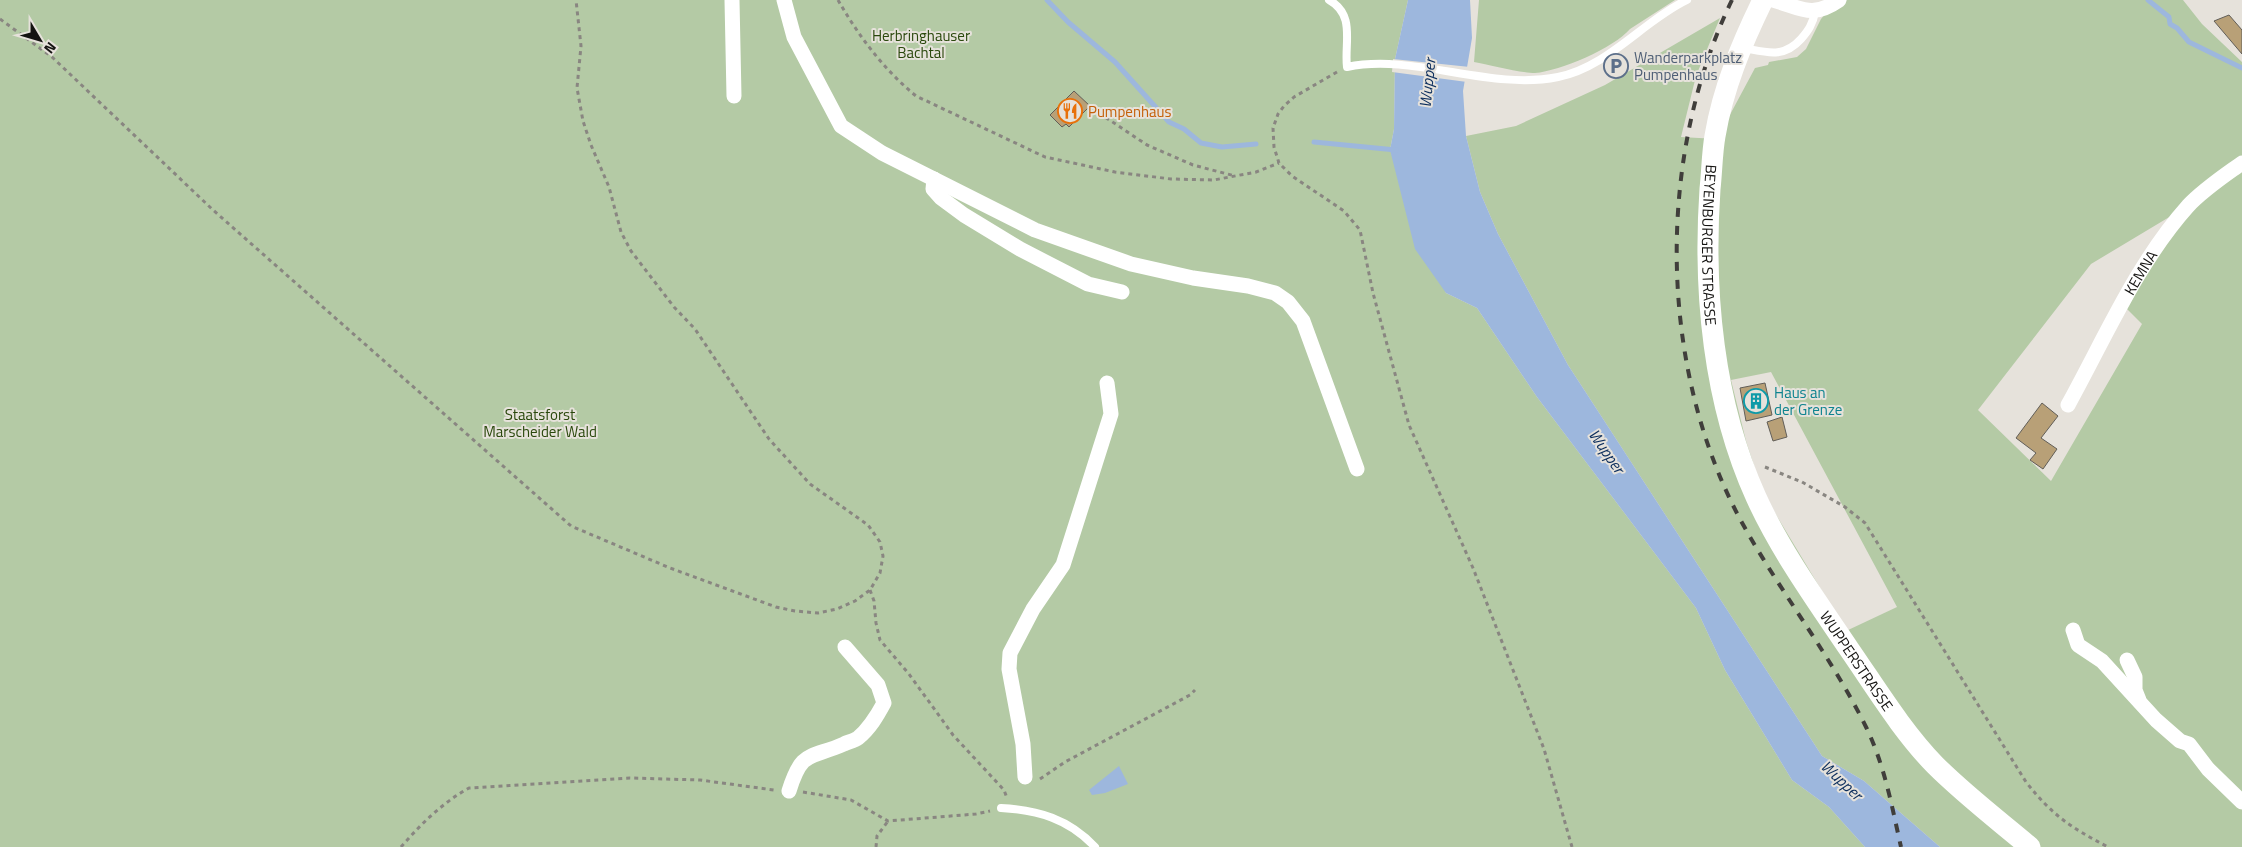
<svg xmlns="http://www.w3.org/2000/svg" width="2242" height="847" font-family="'Titillium Web',sans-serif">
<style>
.green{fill:#b4caa5;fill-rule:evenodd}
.water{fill:#9db7dd}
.pier{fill:#e6e2db}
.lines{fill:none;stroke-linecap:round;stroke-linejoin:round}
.stream{stroke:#9db7dd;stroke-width:5}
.building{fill:#b8a077;stroke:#615e58}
.path{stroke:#898681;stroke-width:3;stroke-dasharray:4 4;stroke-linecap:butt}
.service{stroke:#fff;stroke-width:8}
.minor{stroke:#fff;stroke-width:15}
.secondary{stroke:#fff;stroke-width:21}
.rail{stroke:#403e3b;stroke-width:4;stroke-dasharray:9 9;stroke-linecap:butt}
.labels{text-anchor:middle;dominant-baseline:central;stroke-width:4;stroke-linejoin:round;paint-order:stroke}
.park-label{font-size:15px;fill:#2a480c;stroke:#e6e2db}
.service-label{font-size:15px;fill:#4e5e75;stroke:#e6e2db;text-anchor:start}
.food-label{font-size:15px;fill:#c56008;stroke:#e6e2db;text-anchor:start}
.street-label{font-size:15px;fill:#141311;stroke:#e6e2db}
.culture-label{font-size:15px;fill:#0d838f;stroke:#e6e2db;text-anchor:start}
.water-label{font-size:16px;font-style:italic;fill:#0b2d5c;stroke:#e6e2db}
</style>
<rect width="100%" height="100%" fill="#e6e2db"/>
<g class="green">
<path d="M0,0H1408L1395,59L1394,129L1390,150L1446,293L1477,308L1537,397L1696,608L1725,670L1792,780L1829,807L1865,847H0Z"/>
<path d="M1479,0H1675L1630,29C1614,48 1560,71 1535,73C1521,73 1489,65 1474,62Z"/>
<path d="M1847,0H2183L2202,24L2242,62V847H1940L1864,781L1822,756L1568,365L1498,234L1480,192L1466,136L1516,126L1605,85L1720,18L1696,76L1681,137L1717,139L1755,68L1768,65L1769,62L1797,57L1806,49L1821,19L1826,13ZM2186,207L2124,306L2142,324L2051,481L1978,410L2091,264ZM1771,372L1897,607L1846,631L1763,493L1746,441L1731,380Z"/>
</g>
<g class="water">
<path d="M1408,0H1470L1472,38L1463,91L1466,136L1480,192L1498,234L1568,365L1822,756L1864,781L1940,847H1865L1829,807L1792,780L1725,670L1696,608L1537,397L1477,308L1446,293L1415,249L1390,150L1394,129L1395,59Z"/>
<path d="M1119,766L1128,784L1105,793L1092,795L1089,790Z"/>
</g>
<path class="pier" d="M1393,59L1470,67L1467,82L1392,72Z"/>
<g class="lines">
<g class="stream">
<path d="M1047,0L1068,22L1115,62L1169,122L1184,129L1201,143L1222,147L1256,144"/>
<path d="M2148,0L2169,17L2170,24L2177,28L2189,42L2242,68"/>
<path d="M1314,142L1396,150"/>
</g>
</g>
<g class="building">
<path d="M2229,15L2242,30V54L2214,21Z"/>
<path d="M1074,91L1090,106L1069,127L1066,124L1062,127L1050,115Z"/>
<path d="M1765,383L1772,415L1746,421L1740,388Z"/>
<path d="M2042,403L2058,416L2041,438L2057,449L2043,469L2030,460L2036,453L2016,438Z"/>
<path d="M1782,417L1787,437L1773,441L1767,422Z"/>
</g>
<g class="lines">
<g class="path">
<path d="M838,0C858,35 884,70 916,96L1045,157L1115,172L1171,179L1214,180L1256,172L1279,163"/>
<path d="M0,19L52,57L213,210L571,526L670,568L776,607L795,611L818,613L837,609L855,601L870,590L880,573L883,556L880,542L868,525L810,484L769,439L695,329L674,307L631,251L621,232L609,187L591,145L583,121L577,88L581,46L576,0"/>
<path d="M1337,72L1294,97L1284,106L1278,114L1273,128L1274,147L1279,163L1292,176L1344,211L1360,230L1373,293L1409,425L1473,568L1544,749L1572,847"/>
<path d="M1099,113L1147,145L1193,165L1235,176"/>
<path d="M1765,467L1802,482L1845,507L1865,523L2026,782C2053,816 2070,827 2108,847"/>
<path d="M870,590L874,601L876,623L880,640L909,674L953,735L1004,790L1007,798"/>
<path d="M1040,779L1065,762L1190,695L1195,690"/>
<path d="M803,792L851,800L888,821L976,814L990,811"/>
<path d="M401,847C421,824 442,803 469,788L630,778L700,780L774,790"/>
<path d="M876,847L877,836L888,821"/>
</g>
<g class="service">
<path d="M1329,0C1356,15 1344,43 1347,67C1414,53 1490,91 1558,77C1608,67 1643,21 1687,0"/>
<path d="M1743,48C1766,52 1783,59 1801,39C1808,31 1813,24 1815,12"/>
<path d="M1001,808C1038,810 1069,819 1095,847"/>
</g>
<g class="minor">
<path d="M732,0L734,96"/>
<path d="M784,0L794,37L841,126L882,153L1035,230L1131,264L1193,278L1248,286L1275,293L1288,302L1303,321L1357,469"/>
<path d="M1773,0C1801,8 1812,19 1839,0"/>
<path d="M934,179L933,189L941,198L964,215L1020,249L1088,284L1122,292"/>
<path id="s1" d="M2068,405C2105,338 2137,263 2188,206C2204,189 2224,176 2242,163"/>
<path d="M2073,630L2078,645L2102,661L2156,720L2180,741L2189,744L2208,769L2242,802"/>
<path d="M2127,660L2135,677V690L2139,700"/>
<path d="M1025,777L1023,744L1009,669L1010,653L1033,609L1063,565L1111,414L1107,383"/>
<path d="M789,791C802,749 810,759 844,744C848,742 854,741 858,738C870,728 877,716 884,703L878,685L845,647"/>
</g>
<path class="secondary" id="s2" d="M1763,0C1742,43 1723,88 1715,136C1712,153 1712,171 1710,189C1703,291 1713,402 1756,497C1780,550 1816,600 1849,649C1876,688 1902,731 1935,765C1965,795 1998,820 2030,847"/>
<path class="rail" d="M1732,0C1656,157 1658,365 1740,519C1779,591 1831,655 1867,729C1885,767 1892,807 1901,847"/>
</g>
<defs>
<symbol id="parking-ring" viewBox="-11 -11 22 22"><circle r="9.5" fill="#e6e2db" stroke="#5c6f8a" stroke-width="1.5"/><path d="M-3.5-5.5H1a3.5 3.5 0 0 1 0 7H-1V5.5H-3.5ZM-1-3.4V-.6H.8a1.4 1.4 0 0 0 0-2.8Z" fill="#5c6f8a"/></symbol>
<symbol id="restaurant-ring" viewBox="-11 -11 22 22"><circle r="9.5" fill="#e6e2db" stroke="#e8710a" stroke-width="1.5"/><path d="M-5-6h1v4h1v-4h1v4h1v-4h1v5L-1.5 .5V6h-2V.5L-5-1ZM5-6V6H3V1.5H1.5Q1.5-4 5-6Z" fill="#e8710a"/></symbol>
<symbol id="building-ring" viewBox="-11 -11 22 22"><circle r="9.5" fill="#e6e2db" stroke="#0f9aa8" stroke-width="1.5"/><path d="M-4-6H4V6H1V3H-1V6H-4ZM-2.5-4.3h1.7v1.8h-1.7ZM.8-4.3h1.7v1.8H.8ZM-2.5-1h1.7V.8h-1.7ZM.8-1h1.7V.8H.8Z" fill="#0f9aa8"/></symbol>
</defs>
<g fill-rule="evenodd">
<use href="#parking-ring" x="1602" y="52" width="28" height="28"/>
<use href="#restaurant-ring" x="1056" y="97" width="28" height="28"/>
<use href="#building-ring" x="1742" y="387" width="28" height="28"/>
</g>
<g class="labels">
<g class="park-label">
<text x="921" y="35">Herbringhauser<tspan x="921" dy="17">Bachtal</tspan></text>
<text x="540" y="414">Staatsforst<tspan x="540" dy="17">Marscheider Wald</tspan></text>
</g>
<g class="service-label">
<text x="1634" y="57">Wanderparkplatz<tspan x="1634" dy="17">Pumpenhaus</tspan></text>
</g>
<g class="food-label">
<text x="1088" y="111">Pumpenhaus</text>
</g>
<g class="street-label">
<text stroke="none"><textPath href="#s2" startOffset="254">BEYENBURGER STRASSE</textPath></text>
<text stroke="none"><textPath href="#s1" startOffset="151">KEMNA</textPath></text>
<text stroke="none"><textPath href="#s2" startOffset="705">WUPPERSTRASSE</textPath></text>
</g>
<g class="culture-label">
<text x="1774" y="392">Haus an<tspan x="1774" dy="17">der Grenze</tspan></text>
</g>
<g class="water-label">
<text transform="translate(1427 83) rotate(-84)">Wupper</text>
<text transform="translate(1607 451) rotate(55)">Wupper</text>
<text transform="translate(1842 780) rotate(43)">Wupper</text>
</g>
</g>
<g transform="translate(40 40) rotate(128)" stroke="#e6e2db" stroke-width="4" paint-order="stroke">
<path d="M0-4L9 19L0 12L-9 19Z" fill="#141311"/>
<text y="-8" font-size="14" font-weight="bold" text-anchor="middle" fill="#141311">N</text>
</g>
</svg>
